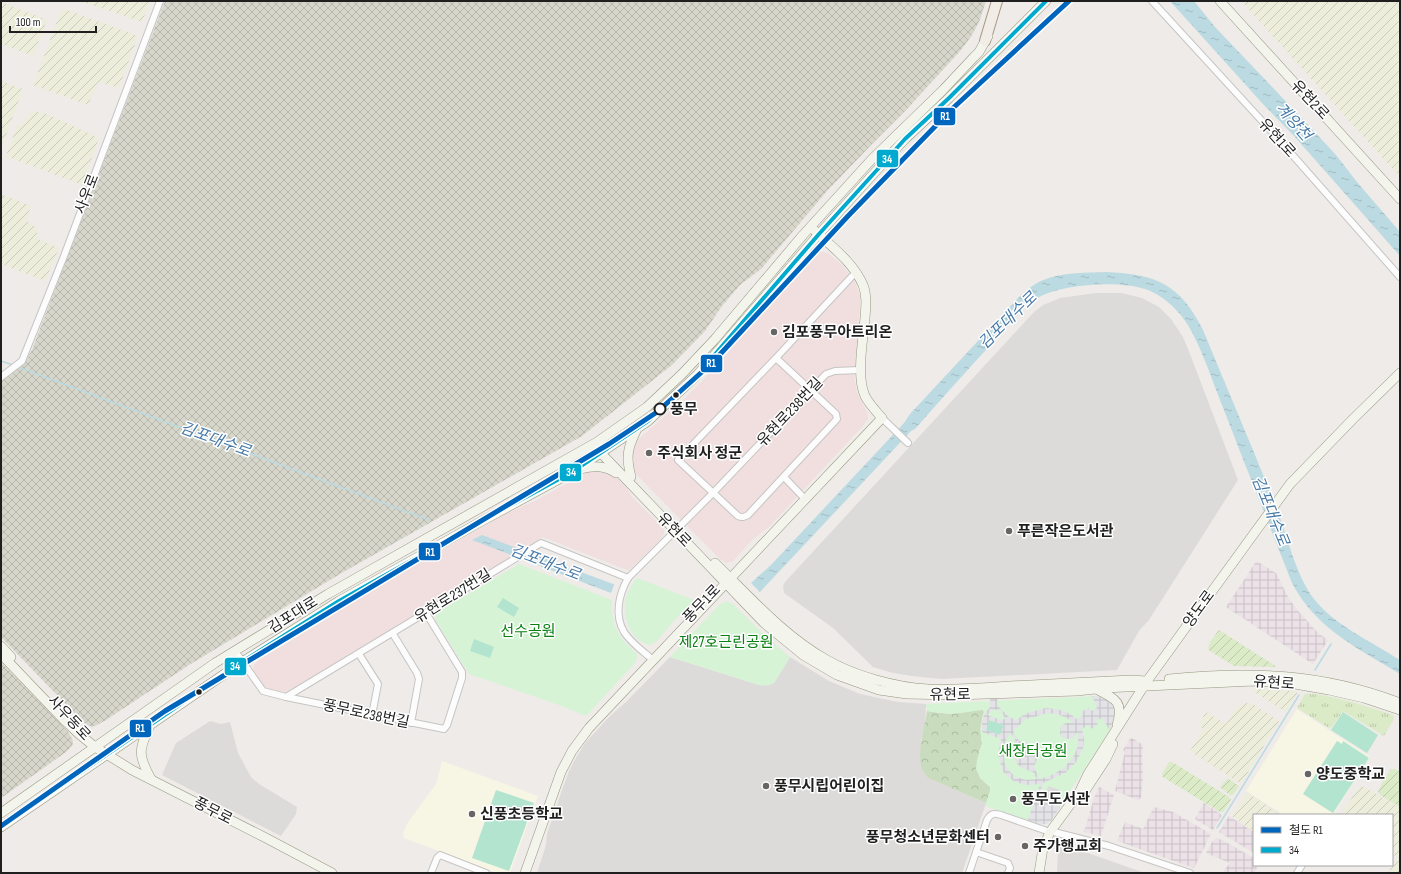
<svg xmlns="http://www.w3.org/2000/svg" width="1401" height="874" font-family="'Sofia Sans Condensed','Noto Sans KR',sans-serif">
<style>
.residential{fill:#dddbd9}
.commercial{fill:#f0dfde}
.industrial{fill:url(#industrial-grid)}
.education{fill:#f7f5e4}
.construction{fill:url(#construction-cross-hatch)}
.farmland{fill:url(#farmland-furrows)}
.grass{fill:url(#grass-tufts)}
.forest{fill:url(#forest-crowns)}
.park{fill:#d6f3d5}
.garden{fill:url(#garden-furrows)}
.pitch{fill:#b3e4cf}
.parking{fill:#dedcdb}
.plaza{fill:url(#plaza-grid);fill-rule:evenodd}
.water{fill:url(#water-ripples)}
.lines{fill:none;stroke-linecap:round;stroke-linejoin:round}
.stream{stroke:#bcdae1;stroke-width:1.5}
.street-casing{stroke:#c6c5c4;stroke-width:8}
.secondary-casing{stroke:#979780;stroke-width:10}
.primary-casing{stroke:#a59884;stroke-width:12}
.street{stroke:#fcfcfc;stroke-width:6}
.secondary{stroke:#f3f4eb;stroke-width:9}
.primary{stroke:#f1ece5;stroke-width:10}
.bus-1-casing{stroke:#fff;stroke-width:7}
.bus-1{stroke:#00a9ce;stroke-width:4}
.rail-1-casing{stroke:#fff;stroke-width:8}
.rail-1{stroke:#0065bd;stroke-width:5}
.poi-dot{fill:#676665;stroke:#fff;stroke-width:1.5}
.bus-dot{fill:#1f1f1f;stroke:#fff;stroke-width:1.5}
.stop-dot{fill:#fff;stroke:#1f1f1f;stroke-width:2}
.labels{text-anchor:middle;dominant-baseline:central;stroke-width:3;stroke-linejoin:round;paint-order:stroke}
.street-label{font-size:15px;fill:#1f1f1f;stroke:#fff}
.poi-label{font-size:15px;font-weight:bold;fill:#1f1f1f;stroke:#fff;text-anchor:start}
.stop-label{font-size:15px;font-weight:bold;fill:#1f1f1f;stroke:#fff;text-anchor:start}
.park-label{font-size:15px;fill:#0b8012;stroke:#fff}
.water-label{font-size:16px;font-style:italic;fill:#487aa8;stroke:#fff}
.line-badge{stroke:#fff;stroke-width:1.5}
.badge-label{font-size:11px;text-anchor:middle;font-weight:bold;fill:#fff}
</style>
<defs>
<pattern id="industrial-grid" width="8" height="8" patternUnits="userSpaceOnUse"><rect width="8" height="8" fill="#ebe1e7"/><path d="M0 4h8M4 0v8" fill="none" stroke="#c9c1c6"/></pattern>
<pattern id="construction-cross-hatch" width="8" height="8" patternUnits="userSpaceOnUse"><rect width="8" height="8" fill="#d7d6ca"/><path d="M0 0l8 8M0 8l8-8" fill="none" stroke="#b8b7ad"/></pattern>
<pattern id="farmland-furrows" width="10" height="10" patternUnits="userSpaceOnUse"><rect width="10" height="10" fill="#ededdb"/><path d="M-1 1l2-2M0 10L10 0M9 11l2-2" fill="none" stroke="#cbcbbc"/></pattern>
<pattern id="grass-tufts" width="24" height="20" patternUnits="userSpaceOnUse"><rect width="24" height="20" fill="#dbeac7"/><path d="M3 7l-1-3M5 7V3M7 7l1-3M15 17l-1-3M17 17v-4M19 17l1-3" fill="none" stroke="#bcc8aa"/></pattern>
<pattern id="forest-crowns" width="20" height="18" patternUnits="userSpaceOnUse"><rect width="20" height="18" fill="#c9dcbd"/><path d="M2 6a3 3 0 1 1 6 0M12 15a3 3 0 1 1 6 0" fill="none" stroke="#acbca2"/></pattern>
<pattern id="garden-furrows" width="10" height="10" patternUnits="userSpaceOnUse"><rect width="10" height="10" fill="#dbeac7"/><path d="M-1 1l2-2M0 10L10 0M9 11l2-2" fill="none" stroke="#bcc8aa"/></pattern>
<pattern id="plaza-grid" width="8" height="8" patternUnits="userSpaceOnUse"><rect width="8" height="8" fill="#e3e2e7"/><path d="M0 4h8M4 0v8" fill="none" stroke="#c2c1c6"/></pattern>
<pattern id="water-ripples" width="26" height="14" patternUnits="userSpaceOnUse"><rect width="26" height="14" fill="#bcdae1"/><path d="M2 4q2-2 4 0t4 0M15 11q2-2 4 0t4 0" fill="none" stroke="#a1bbc1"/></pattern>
</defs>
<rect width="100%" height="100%" fill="#eeebe8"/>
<g class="residential">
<path d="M1096,293H1122L1142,298L1159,307L1171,319L1183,337L1190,354L1238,480L1149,620L1139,631L1117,670L941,679L912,676L893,673L873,667L833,628L784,593L783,586L785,582L1034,312L1043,305L1060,298Z"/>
<path d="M670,657L759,685L774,683L790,657L829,681L860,694L898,702L926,704L925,725L921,740L922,765L925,775L928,778L986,803L962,873H537L546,845L547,834L561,793L569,771L577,756L586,742L609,717L626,702Z"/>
<path d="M210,721L221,724L230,722L238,753L251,777L259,784L297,807L296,814L281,836L162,775L176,743Z"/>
<path d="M1065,845L1145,873H1057L1058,851L1060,847Z"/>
</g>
<g class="commercial">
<path d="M818,251L828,253L841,264L854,280L860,295V308L854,376L857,392L867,412L868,419L862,427L770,526L753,539L733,561L726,563L720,559L693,532L637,475L633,470L630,460L635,442L678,405L703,380L764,312L808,259L813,254Z"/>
<path d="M596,469L613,474L626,487L632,497L663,528L664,531V534L660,540L629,570H627L543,537L291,689L284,692L279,693L269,690L263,686L253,671L254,665L259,660L330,617L338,609L509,512L537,500L589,471Z"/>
</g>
<g class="industrial">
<path d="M1256,561L1276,573L1289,599L1300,613L1318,633L1328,640L1313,664L1226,607L1248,574Z"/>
<path d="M1132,738L1143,745L1142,754L1143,778L1141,798L1138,800L1115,791L1125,752L1123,750L1130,739Z"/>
<path d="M1099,787L1114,795L1101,836L1084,832L1094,798Z"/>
<path d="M1204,803L1222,815L1213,830L1195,819Z"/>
<path d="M1154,807L1173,812L1211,834L1194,868L1117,841L1125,822L1143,829Z"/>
<path d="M1229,816L1254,832V853L1219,832Z"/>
<path d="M1216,838L1222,840L1254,858V865H1258L1255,872L1222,873L1230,863L1206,853L1212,842Z"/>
</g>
<g class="education">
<path d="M1297,709L1370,757L1333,815H1284L1246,791Z"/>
<path d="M442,761L538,796L510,873H497L404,838L403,833L408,822L436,784Z"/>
</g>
<g class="construction">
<path d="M165,1H986L979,22L972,35L961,50L907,109L872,144L827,191L761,269L740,285L722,306L705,331L672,365L582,436L340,574L189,665L106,720L97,725L92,727L87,725L82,721L1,637V382L24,364L32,350Z"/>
<path d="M1,662L68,732L72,738L73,742L72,746L66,752L1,798Z"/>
</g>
<g class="farmland">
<path d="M80,1H150L142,22Z"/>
<path d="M1241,1H1400V177Z"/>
<path d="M1,2L47,20L33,56L1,44Z"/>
<path d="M62,8L138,36L119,88L98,82L88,105L33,85Z"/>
<path d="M1,81L23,89L1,149Z"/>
<path d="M32,111L45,113L99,138L82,185L6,156L17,126L22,124Z"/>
<path d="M1,194L31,206L26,221L38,228L36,238L59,248L45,281L1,264Z"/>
<path d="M1252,689L1295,691L1297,692V694L1286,712L1251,690Z"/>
<path d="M1246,703L1253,704L1279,721L1242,782L1239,783L1190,751L1203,730L1199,724L1206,712L1226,724L1237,707Z"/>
<path d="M1360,786L1364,787L1400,808V859L1392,854V815H1340Z"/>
<path d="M1247,793H1248L1281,815H1254V832L1232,816Z"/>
<path d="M1397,859L1400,860V873H1388Z"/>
</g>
<path class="grass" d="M1305,694C1319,691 1377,709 1393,715L1394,719L1384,736L1343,711L1332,727L1329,728L1297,708Z"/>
<path class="forest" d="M981,709H983L984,712L982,718L981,736L982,744L979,752L980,778L990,787V791L986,803L928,778C912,763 925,729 927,711C945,715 963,714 981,709Z"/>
<g class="park">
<path d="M519,564L612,600C611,626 618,637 637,654V659L635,663L586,716L559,705L469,674L436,621L435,618L438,612Z"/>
<path d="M637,578L694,600L671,624L657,641L650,645C630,641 621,615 626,597C628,590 632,584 637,578Z"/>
<path d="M726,601L733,604L760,631L790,657L774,683C769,686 765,686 759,685L670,657L720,604Z"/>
<path d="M1099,696L1114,723L1052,819L1037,823L985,806L990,791V787L980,778L976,769L977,760L982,744L980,729L984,712L983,710L950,714L927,711L926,704Z"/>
</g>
<g class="garden">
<path d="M1219,630L1277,667L1234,666L1210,651L1208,649L1210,642Z"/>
<path d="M1169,762H1172L1229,797L1231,800L1223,812H1220L1163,777L1162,774Z"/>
<path d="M1391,769H1395L1400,772V807L1380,795L1378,792L1382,783Z"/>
<path d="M1227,779H1229L1239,786L1233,795H1230L1221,788L1220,787Z"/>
</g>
<g class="pitch">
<path d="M503,598L519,608L514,617L497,607Z"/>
<path d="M474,639L494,647L490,658L470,651Z"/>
<path d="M1343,712L1378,735L1367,753L1331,730Z"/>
<path d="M989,720L1004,725L1000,735L985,730Z"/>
<path d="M1337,741L1342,744L1343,741L1369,758L1333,813L1303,794Z"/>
<path d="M496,790L534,803L509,871L472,858Z"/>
</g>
<path class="parking" d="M1048,786L1060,790L1056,805L1043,801Z"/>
<path class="plaza" d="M1092,696L1107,697L1116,707L1114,723L1109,729L1102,718L1096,721L1098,724L1091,729L1088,725L1082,729L1084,740L1083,749L1076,762L1065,773L1043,783L1040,793L1044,795L1043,801L1060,807L1051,821L1047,824H1039L1028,820L1040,784L1026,785L1015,782L1005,774L1002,769L998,753L1001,739L982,732V721L985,713L990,707V699H997L998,706L1009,717L1016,720L1027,713L1046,708L1061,710L1072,715L1076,719L1083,716L1081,712L1089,708L1091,711L1097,708ZM993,710H997L1001,711L1004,716L1005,719L1001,720L989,716L988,714ZM1048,713L1060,715L1070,720L1072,723H1066L1061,726L1060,734L1063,738L1068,739L1073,738L1077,732L1078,739V746L1074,756L1064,768L1050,776L1039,779L1034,767L1037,759L1035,749L1026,742L1019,741L1013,731L1026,719ZM989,720L1004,725L1000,735L986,730ZM1011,733L1015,740L1013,752L1015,760L1018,765L1024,769L1033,772L1037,779L1026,780L1016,777L1010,772L1005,765L1003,750L1006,740Z"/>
<g class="water">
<path d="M1170,1H1194L1215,27L1295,111L1336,155L1357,182L1400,232V256L1295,137L1262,103Z"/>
<path d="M1106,272C1156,274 1180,284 1203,330C1228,391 1255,453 1279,515C1289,542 1296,575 1314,599C1334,625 1372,642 1400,660V674C1358,648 1316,629 1292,583C1269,524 1245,465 1222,405C1212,380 1196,330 1178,312C1169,302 1158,293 1145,289C1118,280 1061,284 1037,298C1022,308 1009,325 997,338C969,368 942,398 915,429L911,431L760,592L751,583L771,565L904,423L910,414L1017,299C1024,293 1030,287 1037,283C1057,272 1084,273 1106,272Z"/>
<path d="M482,535L613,584L614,585L611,593L472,540Z"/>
</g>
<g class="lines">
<g class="stream">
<path d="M1,361L13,365"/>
<path d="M18,367L429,520"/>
<path d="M1315,670L1331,644"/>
<path d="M1217,828L1299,695"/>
</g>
<defs>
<g id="street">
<path d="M1152,1L1274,134L1400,277"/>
<path d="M776,358L836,414L837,419L748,515C744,517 742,518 738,516L678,460L776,358L856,272"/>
<path d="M1,377L22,361L64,256L160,1"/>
<path d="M882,418L908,443"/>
<path d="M784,477L805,499"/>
<path d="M628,578C619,594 614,615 624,632C631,643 643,651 653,660"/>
<path d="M393,634L417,673L419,679L411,723"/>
<path d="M235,651L263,691L286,697L541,543L628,578L713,493L826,374L835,371L860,370"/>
<path d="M359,654L378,684L372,715"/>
<path d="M286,697L444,729L447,725L462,678V672L426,613"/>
<path d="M976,852L1008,863L1010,868L1008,873"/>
<path d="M431,873L437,858L440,855L486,873"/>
<path d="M969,873L987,820C991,813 994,813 1001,815L1050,832H1054L1109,846L1190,873"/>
<path d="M1297,873L1302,865"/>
</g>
<g id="secondary">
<path d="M1220,1L1400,199"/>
<path d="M598,450L764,623L803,655L837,675L879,690L907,694L955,695L1044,692L1077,691L1104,688L1254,681L1295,684L1329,690L1364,698L1400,710"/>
<path d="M581,469C595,465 605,466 616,473"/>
<path d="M631,477C626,458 627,449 636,431"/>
<path d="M715,563C750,597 784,636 827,660C855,676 895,687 928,689C955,690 983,688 1010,686C1050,684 1091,682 1131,680L1146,681"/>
<path d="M1,646L11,657"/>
<path d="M1,654L64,720L79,734L95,747L132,770L266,838L332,873"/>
<path d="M1169,679C1251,671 1322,673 1400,703"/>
<path d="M1096,689C1116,699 1124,702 1117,725"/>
<path d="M151,723C139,749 137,754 151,779"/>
<path d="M1085,791L1106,759L1113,744"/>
<path d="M1,813L215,663L328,594L597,442L647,407L682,374L715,339L803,235L872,159L943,90L974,57L979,52L988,36"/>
<path d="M1,827L242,662L339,601L482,521L572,472L648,421L698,374L819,234L905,139L949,98L1046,1"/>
<path d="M525,873L561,772L572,751L589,728L882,418C876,411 869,404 865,396C856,376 863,340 865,318C866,306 867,295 863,285C853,262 832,247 814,230"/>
<path d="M1039,873L1043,848L1050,832L1080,791L1088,774L1147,681L1181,634L1290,484L1353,419L1400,373"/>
</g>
<path id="primary" d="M985,41L997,1"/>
</defs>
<use href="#street" class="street-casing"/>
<use href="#secondary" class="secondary-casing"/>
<use href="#primary" class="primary-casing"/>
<use href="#street" class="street"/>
<use href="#secondary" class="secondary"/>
<use href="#primary" class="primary"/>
<defs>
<path id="bus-1" d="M1,827L242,662L339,601L482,521L572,472L648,421L698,374L819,234L905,139L949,98L1046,1"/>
</defs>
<use href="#bus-1" class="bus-1-casing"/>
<use href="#bus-1" class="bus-1"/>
<defs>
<path id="rail-1" d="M1,826L165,711L609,444L657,412L712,363L848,216L952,109L1069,1"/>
</defs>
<use href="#rail-1" class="rail-1-casing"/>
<use href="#rail-1" class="rail-1"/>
</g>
<g class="poi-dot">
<circle cx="774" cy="332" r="4"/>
<circle cx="649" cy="453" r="4"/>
<circle cx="1009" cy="531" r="4"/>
<circle cx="1308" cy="774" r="4"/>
<circle cx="766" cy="786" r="4"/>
<circle cx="1013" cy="799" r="4"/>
<circle cx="472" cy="814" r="4"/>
<circle cx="998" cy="837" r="4"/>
<circle cx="1025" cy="846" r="4"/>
</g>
<g class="bus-dot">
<circle cx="676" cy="395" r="3.5"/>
<circle cx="199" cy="692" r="3.5"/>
</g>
<circle class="stop-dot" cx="660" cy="409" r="5.5"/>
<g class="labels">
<g class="street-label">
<text transform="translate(1310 100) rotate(47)">유현2로</text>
<text transform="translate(1277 138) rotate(48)">유현1로</text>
<text transform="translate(87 194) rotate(-69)">사우로</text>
<text transform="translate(790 412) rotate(-47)">유현로238번길</text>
<text transform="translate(674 530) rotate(46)">유현로</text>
<text transform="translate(453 596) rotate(-32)">유현로237번길</text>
<text transform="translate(702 604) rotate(-46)">풍무1로</text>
<text transform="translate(1199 609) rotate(-54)">양도로</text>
<text transform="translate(293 615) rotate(-32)">김포대로</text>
<text transform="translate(1274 683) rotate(4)">유현로</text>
<text transform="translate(950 695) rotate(-1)">유현로</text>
<text transform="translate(366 714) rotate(12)">풍무로238번길</text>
<text transform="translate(69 718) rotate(47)">사우동로</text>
<text transform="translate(213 811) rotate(27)">풍무로</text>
</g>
<g class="poi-label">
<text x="782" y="332">김포풍무아트리온</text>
<text x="657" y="453">주식회사 정군</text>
<text x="1017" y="531">푸른작은도서관</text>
<text x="1316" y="774">양도중학교</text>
<text x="774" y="786">풍무시립어린이집</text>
<text x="1021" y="799">풍무도서관</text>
<text x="480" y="814">신풍초등학교</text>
<text x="990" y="837" text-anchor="end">풍무청소년문화센터</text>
<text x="1033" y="846">주가행교회</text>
</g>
<g class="stop-label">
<text x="670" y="409">풍무</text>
</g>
<g class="park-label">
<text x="528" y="631">선수공원</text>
<text x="726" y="642">제27호근린공원</text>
<text x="1033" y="751">새장터공원</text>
</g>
<g class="water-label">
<text transform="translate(1293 122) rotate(48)">계양천</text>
<text transform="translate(1008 321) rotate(-44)">김포대수로</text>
<text transform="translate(215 440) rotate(20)">김포대수로</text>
<text transform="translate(1270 511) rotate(68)">김포대수로</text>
<text transform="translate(545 563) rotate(21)">김포대수로</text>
</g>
</g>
<g class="line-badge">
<rect x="933" y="107" width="23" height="19" rx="4" fill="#0065bd"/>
<rect x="876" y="149" width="23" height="19" rx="4" fill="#00a9ce"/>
<rect x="700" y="354" width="23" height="19" rx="4" fill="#0065bd"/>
<rect x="559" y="463" width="23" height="19" rx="4" fill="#00a9ce"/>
<rect x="418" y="542" width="23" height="19" rx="4" fill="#0065bd"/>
<rect x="224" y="657" width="23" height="19" rx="4" fill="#00a9ce"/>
<rect x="129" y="719" width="23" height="19" rx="4" fill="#0065bd"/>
</g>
<g class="badge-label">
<text x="945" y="120">R1</text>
<text x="887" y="163">34</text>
<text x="711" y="367">R1</text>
<text x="571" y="476">34</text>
<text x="430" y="556">R1</text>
<text x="235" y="670">34</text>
<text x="140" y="732">R1</text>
</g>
<rect width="1401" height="874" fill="none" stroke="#1f1f1f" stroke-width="4"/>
<rect x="1253" y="814" width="140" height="52" fill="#ffffff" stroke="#a5a5a5"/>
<rect x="1261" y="827" width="20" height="6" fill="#0065bd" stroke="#a5a5a5"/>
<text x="1289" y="834" font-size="12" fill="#1f1f1f">철도 R1</text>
<rect x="1261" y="847" width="20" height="6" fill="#00a9ce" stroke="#a5a5a5"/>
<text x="1289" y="854" font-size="12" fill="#1f1f1f">34</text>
<path d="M10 26v6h86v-6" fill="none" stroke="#1f1f1f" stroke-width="2"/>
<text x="16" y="26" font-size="12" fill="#1f1f1f" stroke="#ffffff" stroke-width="3" paint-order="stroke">100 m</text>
</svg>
